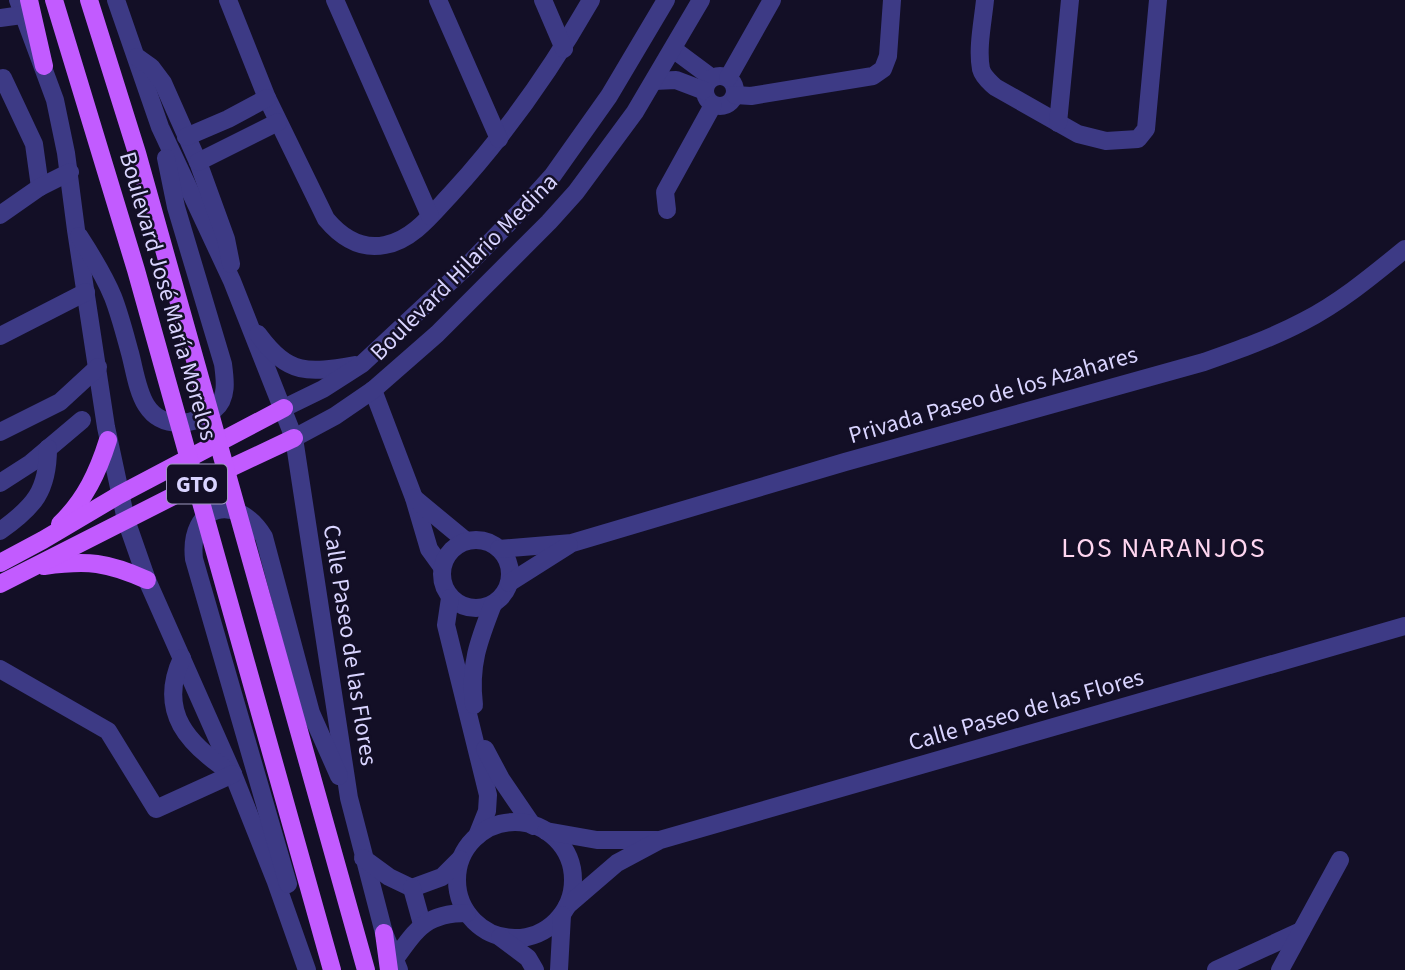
<svg xmlns="http://www.w3.org/2000/svg" width="1405" height="970" font-family="'Source Sans 3',sans-serif">
<style>
.lines{fill:none;stroke-linecap:round;stroke-linejoin:round}
.minor{stroke:#3d3a85;stroke-width:18}
.major{stroke:#c25bff;stroke-width:18}
.major-bridge{stroke:#c25bff;stroke-width:18}
.labels{text-anchor:middle;dominant-baseline:central;stroke-width:5;stroke-linejoin:round;paint-order:stroke}
.shield{fill:#130f26;stroke:#9e99be;stroke-width:2}
.shield-label{font-size:23px;font-weight:bold;fill:#d9d4ff}
.street-label{font-size:24px;fill:#d9d4ff;stroke:#130f26}
.quarter-label{font-size:28px;letter-spacing:2px;fill:#ffd6f0;stroke:#130f26}
</style>
<rect width="100%" height="100%" fill="#130f26"/>
<g class="lines">
<g class="minor">
<path d="M18,0L55,100L66,153L76,230L106,427L126,520L147,580L233,774L276,882L307,970"/>
<path d="M116,0L160,127L232,281L294,438L349,798L384,933L399,970"/>
<path d="M228,0L267,98L326,219C341,237 360,250 385,245C413,240 433,213 451,194C506,134 551,70 591,0"/>
<path d="M335,0L430,216"/>
<path d="M438,0L499,139"/>
<path d="M543,0L564,49"/>
<path d="M985,0C983,21 977,48 981,69C983,77 990,82 995,87L1078,134L1106,141L1138,139L1146,129L1158,0"/>
<path d="M0,18L22,15"/>
<path d="M673,49L712,78"/>
<path d="M137,57L151,67L163,83L198,162L226,239L231,264"/>
<circle cx="720" cy="91" r="15"/>
<path d="M3,78L34,144L40,187"/>
<path d="M728,78L772,0"/>
<path d="M654,81L676,80L705,91"/>
<path d="M735,95L751,96L873,76L883,69L888,56L892,0"/>
<path d="M1058,123L1070,0"/>
<path d="M186,137L228,119L267,98"/>
<path d="M198,162L278,122"/>
<path d="M667,210L665,192L713,105"/>
<path d="M0,215L40,187L70,172"/>
<path d="M79,236C92,256 104,275 113,297C120,315 125,335 130,353C138,383 140,424 181,423C194,422 205,418 215,409C228,398 225,379 223,364L176,207L166,158"/>
<path d="M258,334C289,376 308,373 355,365"/>
<path d="M0,336L86,292"/>
<path d="M373,390L414,498L429,549L442,567"/>
<path d="M284,408L323,389L362,364L465,268L526,205L553,175L609,96L666,0"/>
<path d="M0,432L60,402L98,367"/>
<path d="M294,438L335,416L373,390L437,334L549,222L576,192L635,112L701,0"/>
<path d="M0,483L31,463L82,420"/>
<path d="M414,498L466,541"/>
<path d="M0,531C34,507 48,491 48,448"/>
<circle cx="476" cy="574" r="34"/>
<path d="M499,549L572,543L845,462L1204,362C1238,350 1272,338 1304,321C1341,302 1373,275 1405,249"/>
<path d="M509,583L569,545"/>
<path d="M450,598L446,625L488,795L487,811L477,836"/>
<path d="M182,658C157,712 188,745 233,774"/>
<path d="M0,669L108,731L156,809L233,774"/>
<path d="M474,705C469,665 479,640 493,604"/>
<path d="M485,749L501,779L533,826"/>
<circle cx="515" cy="880" r="58"/>
<path d="M546,831L597,840H657"/>
<path d="M363,858L389,877L412,888L442,877L460,859"/>
<path d="M288,884L194,559C188,505 236,491 264,537L311,713L339,776"/>
<path d="M412,888L422,924"/>
<path d="M567,906L617,863L660,840L1405,626"/>
<path d="M500,937L528,958L535,970"/>
<path d="M395,959C417,928 427,913 467,913"/>
<path d="M559,970L562,915"/>
<path d="M1216,970L1301,931"/>
<path d="M1280,970L1340,860"/>
</g>
<g class="major">
<path d="M29,0L44,66"/>
<path d="M60,524C85,500 98,472 108,440"/>
<path d="M0,563L43,540L119,495L284,408"/>
<path d="M44,566C88,560 107,562 147,580"/>
<path d="M0,584L209,478L294,438"/>
<path d="M384,933L389,970"/>
</g>
<g class="major-bridge">
<path d="M54,0L136,270L332,970"/>
<path d="M89,0L137,153L366,970"/>
</g>
</g>
<g class="labels">
<rect class="shield" x="167" y="464.5" width="60" height="39" rx="5"/>
<g class="shield-label">
<text x="197" y="484">GTO</text>
</g>
<g class="street-label">
<text transform="translate(464 267) rotate(-45)">Boulevard Hilario Medina</text>
<text transform="translate(168 296) rotate(74)">Boulevard José María Morelos</text>
<text transform="translate(993 395) rotate(-16)">Privada Paseo de los Azahares</text>
<text transform="translate(350 645) rotate(81)">Calle Paseo de las Flores</text>
<text transform="translate(1026 710) rotate(-16)">Calle Paseo de las Flores</text>
</g>
<g class="quarter-label">
<text x="1164" y="548">LOS NARANJOS</text>
</g>
</g>
</svg>
